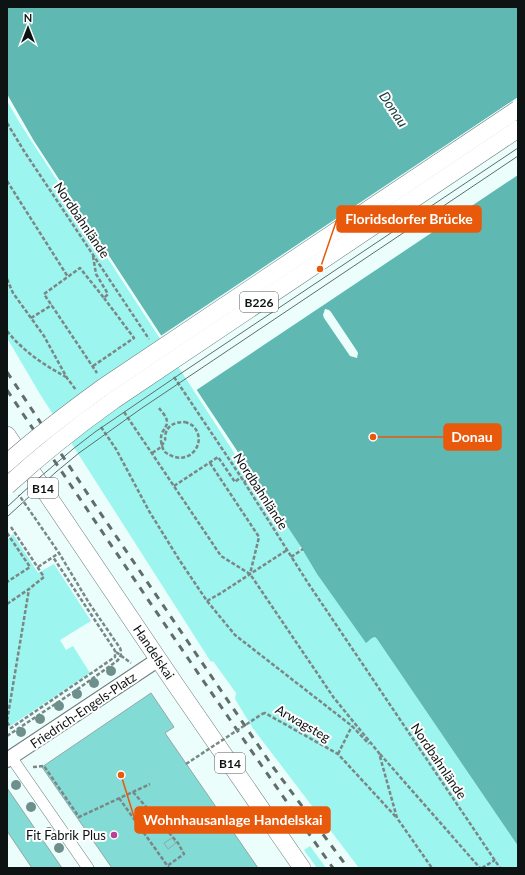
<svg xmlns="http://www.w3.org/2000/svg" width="525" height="875" font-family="Lato,sans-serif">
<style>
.green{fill:#9cf5ee}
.water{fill:#5fb8b2;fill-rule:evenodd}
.pier{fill:#ebfefc}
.building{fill:#82dbd5;stroke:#95a6a5}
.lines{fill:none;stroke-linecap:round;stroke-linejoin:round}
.minor-casing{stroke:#6e7e7d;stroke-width:12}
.tertiary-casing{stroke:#6e7e7d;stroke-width:16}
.primary-casing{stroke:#6e7e7d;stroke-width:18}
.path{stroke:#7a8786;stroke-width:2.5;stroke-dasharray:4 2;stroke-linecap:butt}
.minor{stroke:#fff;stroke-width:11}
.tertiary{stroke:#fff;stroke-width:14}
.primary{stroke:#fff;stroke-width:17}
.tram{stroke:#616c6b;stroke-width:1}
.rail{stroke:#616c6b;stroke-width:3;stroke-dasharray:7 7;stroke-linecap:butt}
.primary-bridge-casing{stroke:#6e7e7d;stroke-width:18;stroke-linecap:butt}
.path-bridge{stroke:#7a8786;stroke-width:2.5;stroke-dasharray:4 2;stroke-linecap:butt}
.primary-bridge{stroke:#fff;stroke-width:17}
.tree{fill:#6f8f8d}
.poi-dot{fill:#b74197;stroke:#fff;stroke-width:1.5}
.labels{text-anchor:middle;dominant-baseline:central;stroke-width:4;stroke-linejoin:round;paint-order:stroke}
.shield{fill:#fff;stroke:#555a59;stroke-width:1}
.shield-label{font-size:12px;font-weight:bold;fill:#0c1312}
.street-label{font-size:13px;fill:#0c1312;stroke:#fff}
.poi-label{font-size:13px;fill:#0c1312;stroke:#fff;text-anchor:end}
.water-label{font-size:14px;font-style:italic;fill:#153f3d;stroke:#fff}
.leader{fill:none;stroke:#e8590c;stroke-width:1.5}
.callout-dot{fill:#e8590c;stroke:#fff;stroke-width:1.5}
.callout{fill:#e8590c;stroke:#e8590c;stroke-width:1.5}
.callout-label{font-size:14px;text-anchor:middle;font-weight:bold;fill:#fff}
</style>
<rect width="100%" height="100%" fill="#ebfefc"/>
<g class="green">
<path d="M7,101L21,125L246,471L252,479L255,478L301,547L299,548L302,552L304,551L317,574L366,642L372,638L375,637L377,639L518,846V868H359L252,727L235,699L236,693L213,661L211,662L40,394L7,338Z"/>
<path d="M13,534L38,573L54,564L91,621L60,640L66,650L73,646L90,673L7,728V540Z"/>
<path d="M310,846L326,868H317L304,850Z"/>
</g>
<path class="water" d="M7,7H518V846L377,639L375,637L372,638L366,643L317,574L301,547L202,398L34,141L7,94ZM325,309L329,310L331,312L357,351L358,353L357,358L350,356L324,318L323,315Z"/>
<path class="pier" d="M518,97V175L195,391L159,337Z"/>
<g class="building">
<path d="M151,693L174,727L165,733L258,868H112L42,767Z"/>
<path d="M7,788L62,868H32L7,831Z"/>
<path d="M172,838L176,843L168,849L164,843Z"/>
</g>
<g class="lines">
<defs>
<path id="minor" d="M11,757L88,868"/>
<path id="tertiary" d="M7,760L159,659"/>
<path id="primary" d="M7,435L173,681L302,868"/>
</defs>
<use href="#minor" class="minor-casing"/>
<use href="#tertiary" class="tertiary-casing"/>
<use href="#primary" class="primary-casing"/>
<g class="path">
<path d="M7,123L24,151L149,339"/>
<path d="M7,181L68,277"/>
<path d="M93,256L96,274L108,294L104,298L80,268L44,294L97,373"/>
<path d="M7,279L13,293L44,336L67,378L76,390"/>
<path d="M31,318L52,305"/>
<path d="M7,331C23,351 44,365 66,377"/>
<path d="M93,366L134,338L104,298"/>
<path d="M174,377L241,477L308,583L500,868"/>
<path d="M124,412L221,556L250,574L334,698L379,753L397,818L432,868"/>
<path d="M101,427L116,449L149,511L180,561L207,601L235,635L352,726L369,744"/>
<path d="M152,453C157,450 161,448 164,442C166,438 165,441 165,436C167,425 175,422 185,422"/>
<path d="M210,463L259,537L250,574"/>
<path d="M244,482L253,476"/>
<path d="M174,486L218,457L235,482L241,477"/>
<path d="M11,527L44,577L29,589"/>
<path d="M7,533L30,567L7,582"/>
<path d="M291,557L303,549"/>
<path d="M38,567L59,553"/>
<path d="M207,601L221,593L287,550"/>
<path d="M7,604L29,589L7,721"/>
<path d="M116,652L131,663"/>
<path d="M262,714L265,713L338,754L396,817"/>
<path d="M7,722L11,728L115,657V651L114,649L53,557"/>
<path d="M7,736L75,691L117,661C121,657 122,653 120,648L89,603L59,553L19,495"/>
<path d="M338,754L352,726"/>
<path d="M380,754L480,868"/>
<path d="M33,767L44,766L79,817L150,784"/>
<path d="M133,792L178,843L184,854L167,866"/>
<path d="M119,798L169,868"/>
<path d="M482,868L495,860"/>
</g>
<use href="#minor" class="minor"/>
<use href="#tertiary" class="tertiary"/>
<use href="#primary" class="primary"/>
<g class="tram">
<path d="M7,507L33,483L73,449L95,432L183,372L518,148"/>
<path d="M7,517L56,472L79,453L142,408L518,156"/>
</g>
<g class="rail">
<path d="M7,372L99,511L273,767L348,868"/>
<path d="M7,390C114,550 222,710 333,868"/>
</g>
<defs>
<g id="primary-bridge">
<path d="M7,463C37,436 69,412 102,388L518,109"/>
<path d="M7,486C41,455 76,427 114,400L518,129"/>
</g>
</defs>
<use href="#primary-bridge" class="primary-bridge-casing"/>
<g class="path-bridge">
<path d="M159,408C162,412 167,417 167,422C167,426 164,429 162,433C160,438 161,445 164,451C167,454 171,456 175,457C193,462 207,440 193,426C191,424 188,423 185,422"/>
<path d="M186,764L262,714"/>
</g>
<use href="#primary-bridge" class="primary-bridge"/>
</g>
<g class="tree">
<circle cx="111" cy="671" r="5"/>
<circle cx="94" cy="683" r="5"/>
<circle cx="77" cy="694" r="5"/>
<circle cx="59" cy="706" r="5"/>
<circle cx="40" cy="719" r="5"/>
<circle cx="21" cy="732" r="5"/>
<circle cx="16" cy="785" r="5"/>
<circle cx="31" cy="807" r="5"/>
<circle cx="49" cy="832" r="5"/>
<circle cx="59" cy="848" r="5"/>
</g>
<circle class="poi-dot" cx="114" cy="835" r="4"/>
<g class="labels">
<g class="shield">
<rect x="240" y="292" width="38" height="20" rx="3"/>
<rect x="28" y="478" width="30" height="20" rx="3"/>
<rect x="215" y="753" width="30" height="20" rx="3"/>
</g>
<g class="shield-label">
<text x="259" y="302">B226</text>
<text x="43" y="488">B14</text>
<text x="230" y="763">B14</text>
</g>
<g class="street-label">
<text transform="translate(82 220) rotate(56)">Nordbahnlände</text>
<text transform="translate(261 491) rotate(57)">Nordbahnlände</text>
<text transform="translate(154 652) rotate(56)">Handelskai</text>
<text transform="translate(83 710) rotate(-34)">Friedrich-Engels-Platz</text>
<text transform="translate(303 723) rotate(30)">Arwagsteg</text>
<text transform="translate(439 761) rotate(56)">Nordbahnlände</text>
</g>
<g class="poi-label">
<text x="106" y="835">Fit Fabrik Plus</text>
</g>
<g class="water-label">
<text transform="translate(394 109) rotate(56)">Donau</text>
</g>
</g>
<path class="leader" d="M320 269L337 219M373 437L444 437M121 775L135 820"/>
<g class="callout-dot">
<circle cx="320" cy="269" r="4"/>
<circle cx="373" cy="437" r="4"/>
<circle cx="121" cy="775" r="4"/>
</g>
<g class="callout">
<rect x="337" y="206" width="144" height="26" rx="4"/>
<rect x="444" y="424" width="57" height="26" rx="4"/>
<rect x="135" y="807" width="195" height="26" rx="4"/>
</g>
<g class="callout-label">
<text x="409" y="224">Floridsdorfer Brücke</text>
<text x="472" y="442">Donau</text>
<text x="233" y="825">Wohnhausanlage Handelskai</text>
</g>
<rect width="525" height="875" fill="none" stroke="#0c1312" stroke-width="16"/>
<g transform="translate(28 28)" stroke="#ffffff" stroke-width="3" paint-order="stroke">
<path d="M0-3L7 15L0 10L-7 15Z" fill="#0c1312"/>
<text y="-6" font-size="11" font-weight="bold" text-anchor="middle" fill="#0c1312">N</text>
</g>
</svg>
